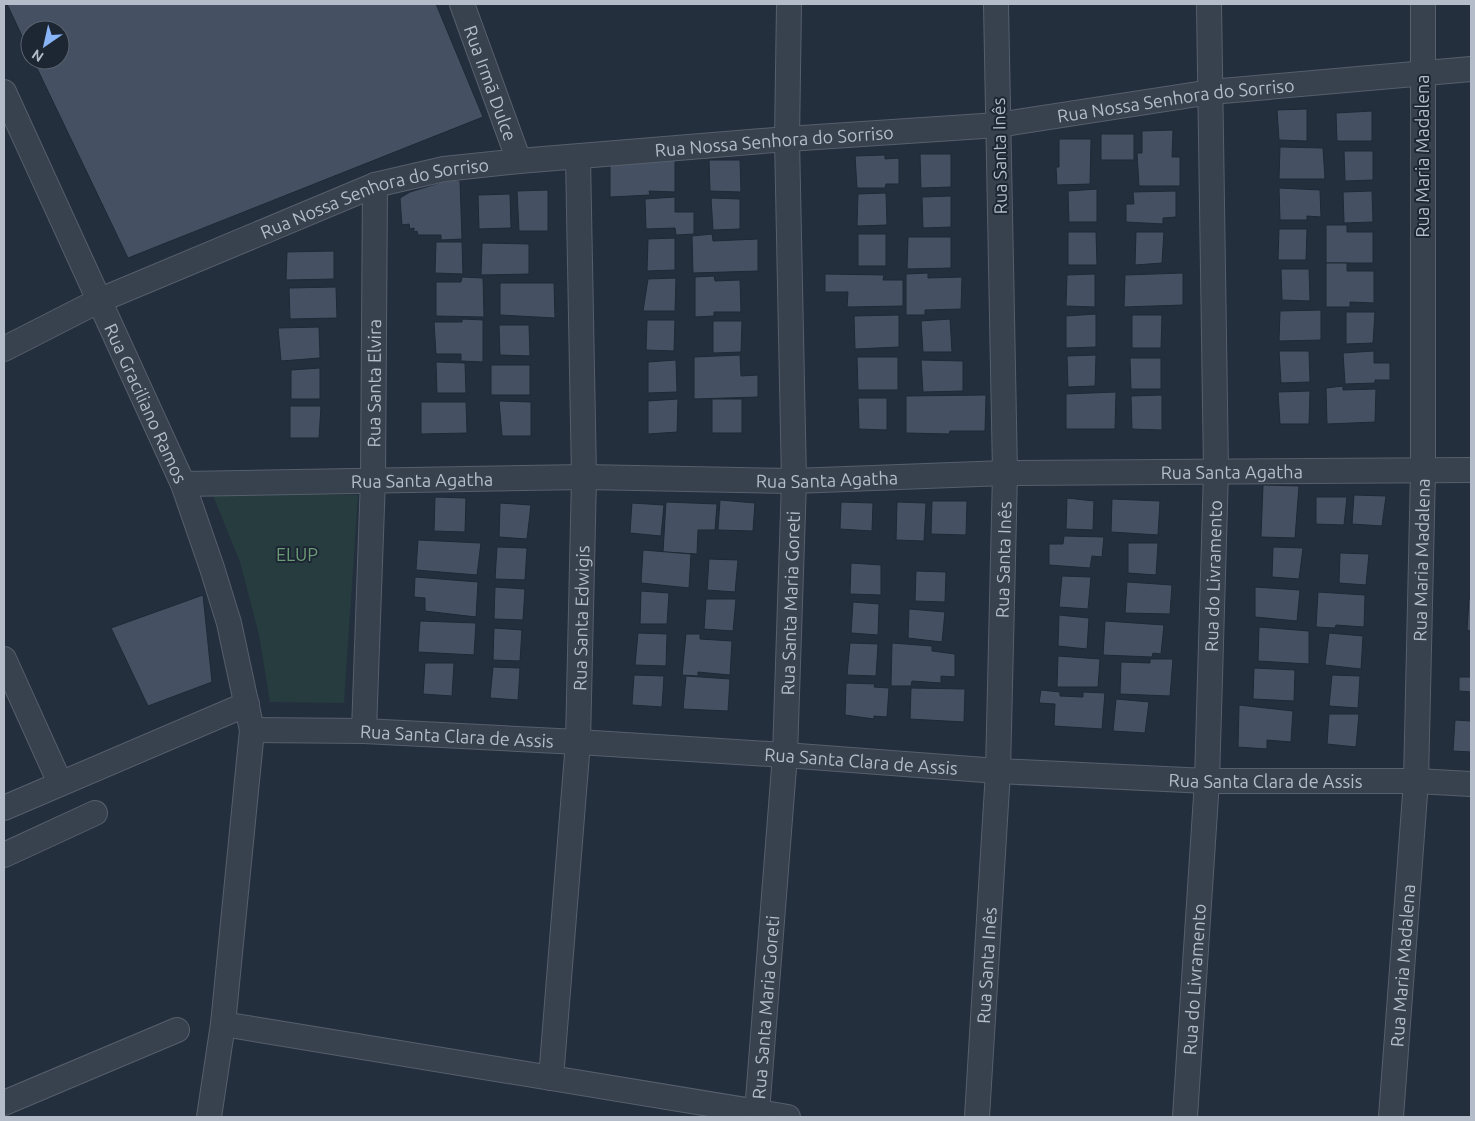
<svg xmlns="http://www.w3.org/2000/svg" width="1475" height="1121" font-family="Ubuntu,sans-serif">
<style>
.green{fill:#263c3f}
.building{fill:#455162;stroke:#1f2835}
.lines{fill:none;stroke-linecap:round;stroke-linejoin:round}
.street-casing{stroke:#565f6c;stroke-width:26}
.street{stroke:#38414e;stroke-width:24}
.labels{text-anchor:middle;dominant-baseline:central;stroke-width:4;stroke-linejoin:round;paint-order:stroke}
.street-label{font-size:18px;fill:#b4bcc9;stroke:#1d2633}
.park-label{font-size:18px;fill:#6b9a76;stroke:#1d2633}
</style>
<rect width="100%" height="100%" fill="#242f3e"/>
<path class="green" d="M212,493L358,495L344,703L270,702L259,635L240,562Z"/>
<g class="building">
<path d="M7,4H436L483,117L128,258L33,60H60V30H30V53Z"/>
<path d="M1307,109V141L1279,140L1277,110Z"/>
<path d="M1372,111V141H1337L1336,113Z"/>
<path d="M1173,130L1172,157H1180V186H1139L1137,153H1142V131Z"/>
<rect x="1101" y="134" width="33" height="26"/>
<path d="M1059,139H1091L1090,184L1057,185L1056,167H1059Z"/>
<path d="M1280,147L1323,148L1325,179H1279Z"/>
<path d="M1344,151H1373V180L1345,181Z"/>
<path d="M920,154H951V187L921,188Z"/>
<path d="M885,155V159L899,158V184H886L885,188H857L855,156Z"/>
<path d="M610,159H675V192L649,191L650,195L610,197Z"/>
<path d="M709,160H740L741,192L710,191Z"/>
<path d="M452,179L460,181L462,239L441,240V235H418L417,231L414,232V228L410,229L409,224L402,225L400,198L410,192Z"/>
<path d="M1279,188L1320,190L1321,217L1307,216V220H1280Z"/>
<path d="M1097,189V222H1069L1068,191Z"/>
<path d="M548,190V231H519L517,191Z"/>
<path d="M1176,191V217L1163,218V224L1126,222V204H1134L1133,192Z"/>
<path d="M1372,191L1373,222L1344,223L1343,192Z"/>
<path d="M886,193L887,225L857,226L858,194Z"/>
<path d="M510,194L511,228L479,229L478,195Z"/>
<path d="M951,196V227L923,228L922,197Z"/>
<path d="M675,197V212H694V234L676,235L675,228L646,229L645,199Z"/>
<path d="M711,198L740,199V229L713,230Z"/>
<path d="M1326,225H1347V232H1373V263H1326Z"/>
<path d="M1279,229H1307L1306,260H1278Z"/>
<path d="M1068,232H1096L1097,265H1068Z"/>
<path d="M1136,232H1164L1162,263L1135,265Z"/>
<path d="M712,234L713,241L758,239V271L693,273L692,236Z"/>
<rect x="858" y="234" width="28" height="32"/>
<path d="M908,237H951V268L907,269Z"/>
<path d="M675,238V270L647,271L648,239Z"/>
<path d="M436,242H462L463,274L435,273Z"/>
<path d="M482,243L529,244V274L481,275Z"/>
<path d="M334,251V279L286,280L287,252Z"/>
<path d="M1326,263H1347V271H1374V303L1350,302V307H1326Z"/>
<path d="M1281,269H1309L1310,301L1282,300Z"/>
<path d="M928,273V278L962,277L961,309L925,310V315H906V274Z"/>
<path d="M1183,273V305L1124,307L1125,275Z"/>
<path d="M825,274L884,275L883,280H903V306L847,307L848,292H825Z"/>
<path d="M1095,274V307L1066,306L1067,275Z"/>
<path d="M714,276L715,281L740,280L741,312H714V316L695,317V277Z"/>
<path d="M462,277L483,278L484,317L436,316V282H461Z"/>
<path d="M676,278L675,311H643L648,279Z"/>
<path d="M500,283H554L555,318L500,315Z"/>
<path d="M336,287L337,318L290,319L289,288Z"/>
<path d="M1321,310V340L1279,341L1280,311Z"/>
<path d="M1346,312H1375L1373,343L1346,344Z"/>
<path d="M1096,314V347L1066,348V316Z"/>
<path d="M899,315V347L855,349L854,316Z"/>
<path d="M1132,315H1162L1161,348H1132Z"/>
<path d="M462,319L483,320V362L461,361V354H436L434,322H462Z"/>
<path d="M950,319L952,352H923L921,321Z"/>
<path d="M647,320H675L674,351L646,350Z"/>
<path d="M713,321H742L741,352L713,353Z"/>
<path d="M499,325H529L530,356L500,355Z"/>
<path d="M319,327L320,358L281,361L278,328Z"/>
<path d="M1279,351H1309L1310,382L1281,383Z"/>
<path d="M1374,351V363H1390V380H1375V383L1345,384L1343,353Z"/>
<path d="M740,355L741,376L758,375V397L694,399V357Z"/>
<path d="M1096,355L1095,386L1068,387L1067,356Z"/>
<path d="M857,357H898V390H858Z"/>
<path d="M1130,358H1161V389H1131Z"/>
<path d="M676,360L677,392L648,393V362Z"/>
<path d="M921,360L963,361V391L923,392Z"/>
<path d="M436,362L465,363L466,393H437Z"/>
<rect x="491" y="365" width="39" height="30"/>
<path d="M320,368V399H291V370Z"/>
<path d="M1343,386V390L1376,389L1375,422L1327,424L1326,388Z"/>
<path d="M1310,391L1309,424H1280L1278,392Z"/>
<path d="M1116,392L1115,429H1066V394Z"/>
<path d="M986,395L985,431H950L949,434L906,433V396Z"/>
<path d="M1162,395V430L1132,429L1131,396Z"/>
<path d="M858,398H887V430L859,429Z"/>
<path d="M678,399L677,432L648,434V401Z"/>
<rect x="712" y="399" width="30" height="34"/>
<path d="M499,401L531,402V436H502Z"/>
<path d="M421,402H466L467,433L421,434Z"/>
<path d="M290,406H321L319,438H290Z"/>
<path d="M1263,485L1299,486L1295,538L1261,537Z"/>
<path d="M1354,495L1386,496L1382,526L1352,524Z"/>
<path d="M435,497L466,498L465,532L434,531Z"/>
<path d="M1316,497H1347L1344,525L1316,524Z"/>
<path d="M1067,498L1094,501L1093,530L1066,529Z"/>
<path d="M1112,499L1160,501L1158,535L1111,532Z"/>
<path d="M720,500L755,503L753,531L718,530Z"/>
<path d="M932,501H967L966,535L931,534Z"/>
<path d="M666,502L717,504L715,530H698L697,554L663,552Z"/>
<path d="M841,502L873,503L872,531L840,529Z"/>
<path d="M897,502L926,503L924,541L896,540Z"/>
<path d="M500,503L531,505L527,539L499,537Z"/>
<path d="M632,503L664,505L661,536L630,533Z"/>
<path d="M1064,536L1104,537L1102,557L1092,556L1090,568L1049,565V544H1063Z"/>
<path d="M418,540L481,543L477,575L416,570Z"/>
<path d="M1128,543H1158L1156,575L1128,573Z"/>
<path d="M497,547L527,548L525,580L495,579Z"/>
<path d="M1273,547L1303,548L1299,579L1272,577Z"/>
<path d="M643,550L691,554L689,588L641,583Z"/>
<path d="M1340,553L1369,554L1366,585L1339,583Z"/>
<path d="M709,559L738,560L735,592L707,590Z"/>
<path d="M851,563L881,565V595L850,594Z"/>
<path d="M916,571L946,572L945,602L915,601Z"/>
<path d="M1062,576L1091,577L1088,609L1059,607Z"/>
<path d="M415,577L478,582L476,617L425,611V598L414,597Z"/>
<path d="M1127,582L1172,585L1170,614L1125,613Z"/>
<path d="M495,587L525,589L523,620L494,619Z"/>
<path d="M1255,587L1300,590L1297,621L1255,617Z"/>
<path d="M641,591L669,593L667,624H640Z"/>
<path d="M1318,592L1365,595L1364,627L1336,625L1335,628L1316,627Z"/>
<path d="M203,595L212,682L148,706L111,628Z"/>
<path d="M706,599H736L733,631L704,629Z"/>
<path d="M1469,599L1471,600V631L1467,630Z"/>
<path d="M853,602L879,604L878,635L851,633Z"/>
<path d="M909,609L945,612L942,642L908,638Z"/>
<path d="M1059,615L1089,618L1087,649L1058,646Z"/>
<path d="M420,621L476,623L474,655L418,652Z"/>
<path d="M1105,621L1164,625L1161,654L1153,653L1152,657L1103,655Z"/>
<path d="M1259,627L1309,631V664L1258,661Z"/>
<path d="M494,628L522,630L520,661L493,660Z"/>
<path d="M638,633L667,634L666,666L635,665Z"/>
<path d="M1329,633L1363,636L1361,669L1325,665Z"/>
<path d="M686,634H700V639L732,641L730,675L698,672V676L682,675Z"/>
<path d="M850,643L878,644L876,676L847,675Z"/>
<path d="M892,643L932,646V651L955,654V677L941,676V683L912,681L911,686H891Z"/>
<path d="M1058,656L1100,659L1098,687H1057Z"/>
<path d="M1150,659H1173L1170,696L1120,694L1121,662L1150,663Z"/>
<path d="M425,663H454L452,696L423,694Z"/>
<path d="M493,667L520,668L518,700L490,698Z"/>
<path d="M1254,668L1295,670L1294,701L1253,699Z"/>
<path d="M634,675L664,676L662,707L632,705Z"/>
<path d="M1332,675L1360,676L1358,708L1329,706Z"/>
<path d="M686,676L730,679L728,711L683,709Z"/>
<path d="M1459,677H1471V692L1459,691Z"/>
<path d="M846,683L875,684L874,687L889,688L887,717L874,716V719L845,715Z"/>
<path d="M911,688L965,689L964,722L910,719Z"/>
<path d="M1041,690L1060,692V696L1083,697V692L1105,693L1102,729L1054,726L1055,704L1039,703Z"/>
<path d="M1116,699L1149,702L1145,733L1113,731Z"/>
<path d="M1239,705L1293,711L1291,742L1267,740V749L1238,747Z"/>
<path d="M1329,714H1359L1356,747L1327,744Z"/>
<path d="M1455,720L1471,721V752L1453,751Z"/>
</g>
<g class="lines">
<defs>
<g id="street">
<path id="s1" d="M462,4L519,161"/>
<path id="s2" d="M4,92L183,484L212,568L229,623L252,730L223,1024L209,1117"/>
<path id="s3" d="M4,349L98,301L375,185L444,169L519,161L787,139L998,125L1211,92L1471,69"/>
<path id="s4" d="M183,484L584,477L794,481L1005,473L1471,470"/>
<path d="M4,659L60,783"/>
<path id="s5" d="M252,730L364,731L578,742L785,755L998,771L1207,781H1416L1471,784"/>
<path id="s6" d="M364,731L373,479L375,185"/>
<path d="M4,808L247,704"/>
<path d="M4,855L95,813"/>
<path d="M223,1024L788,1117"/>
<path id="s7" d="M551,1078L578,742L584,477L578,157"/>
<path d="M4,1103L177,1030"/>
<path id="s8" d="M757,1112L785,755L794,481L787,139L789,4"/>
<path id="s9" d="M977,1117L998,771L1005,473L996,4"/>
<path id="s10" d="M1185,1117L1207,781L1216,471L1209,4"/>
<path id="s11" d="M1391,1117L1416,781L1423,471V4"/>
</g>
</defs>
<use href="#street" class="street-casing"/>
<use href="#street" class="street"/>
</g>
<g class="labels">
<g class="street-label">
<text stroke="none"><textPath href="#s1" startOffset="84">Rua Irmã Dulce</textPath></text>
<text stroke="none"><textPath href="#s3" startOffset="1212">Rua Nossa Senhora do Sorriso</textPath></text>
<text stroke="none"><textPath href="#s3" startOffset="808">Rua Nossa Senhora do Sorriso</textPath></text>
<text transform="translate(999 156) rotate(-91)">Rua Santa Inês</text>
<text transform="translate(1422 156) rotate(-90)">Rua Maria Madalena</text>
<text stroke="none"><textPath href="#s3" startOffset="402">Rua Nossa Senhora do Sorriso</textPath></text>
<text stroke="none"><textPath href="#s6" startOffset="348">Rua Santa Elvira</textPath></text>
<text stroke="none"><textPath href="#s2" startOffset="342">Rua Graciliano Ramos</textPath></text>
<text stroke="none"><textPath href="#s4" startOffset="1049">Rua Santa Agatha</textPath></text>
<text stroke="none"><textPath href="#s4" startOffset="644">Rua Santa Agatha</textPath></text>
<text stroke="none"><textPath href="#s4" startOffset="239">Rua Santa Agatha</textPath></text>
<text stroke="none"><textPath href="#s9" startOffset="558">Rua Santa Inês</textPath></text>
<text stroke="none"><textPath href="#s11" startOffset="558">Rua Maria Madalena</textPath></text>
<text stroke="none"><textPath href="#s10" startOffset="542">Rua do Livramento</textPath></text>
<text stroke="none"><textPath href="#s8" startOffset="510">Rua Santa Maria Goreti</textPath></text>
<text stroke="none"><textPath href="#s7" startOffset="461">Rua Santa Edwigis</textPath></text>
<text stroke="none"><textPath href="#s5" startOffset="205">Rua Santa Clara de Assis</textPath></text>
<text stroke="none"><textPath href="#s5" startOffset="610">Rua Santa Clara de Assis</textPath></text>
<text stroke="none"><textPath href="#s5" startOffset="1015">Rua Santa Clara de Assis</textPath></text>
<text stroke="none"><textPath href="#s9" startOffset="152">Rua Santa Inês</textPath></text>
<text stroke="none"><textPath href="#s11" startOffset="152">Rua Maria Madalena</textPath></text>
<text stroke="none"><textPath href="#s10" startOffset="138">Rua do Livramento</textPath></text>
<text stroke="none"><textPath href="#s8" startOffset="105">Rua Santa Maria Goreti</textPath></text>
</g>
<g class="park-label">
<text x="297" y="554">ELUP</text>
</g>
</g>
<rect width="1475" height="1121" fill="none" stroke="#b4bcc9" stroke-width="10"/>
<g transform="translate(45 45) rotate(214)"><circle r="24" fill="#1d2633" stroke="#59626f"/>
<path d="M0-4L9 19L0 12L-9 19Z" fill="#8ab4f8"/>
<text y="-8" font-size="14" font-weight="bold" text-anchor="middle" fill="#b4bcc9">N</text>
</g>
</svg>
